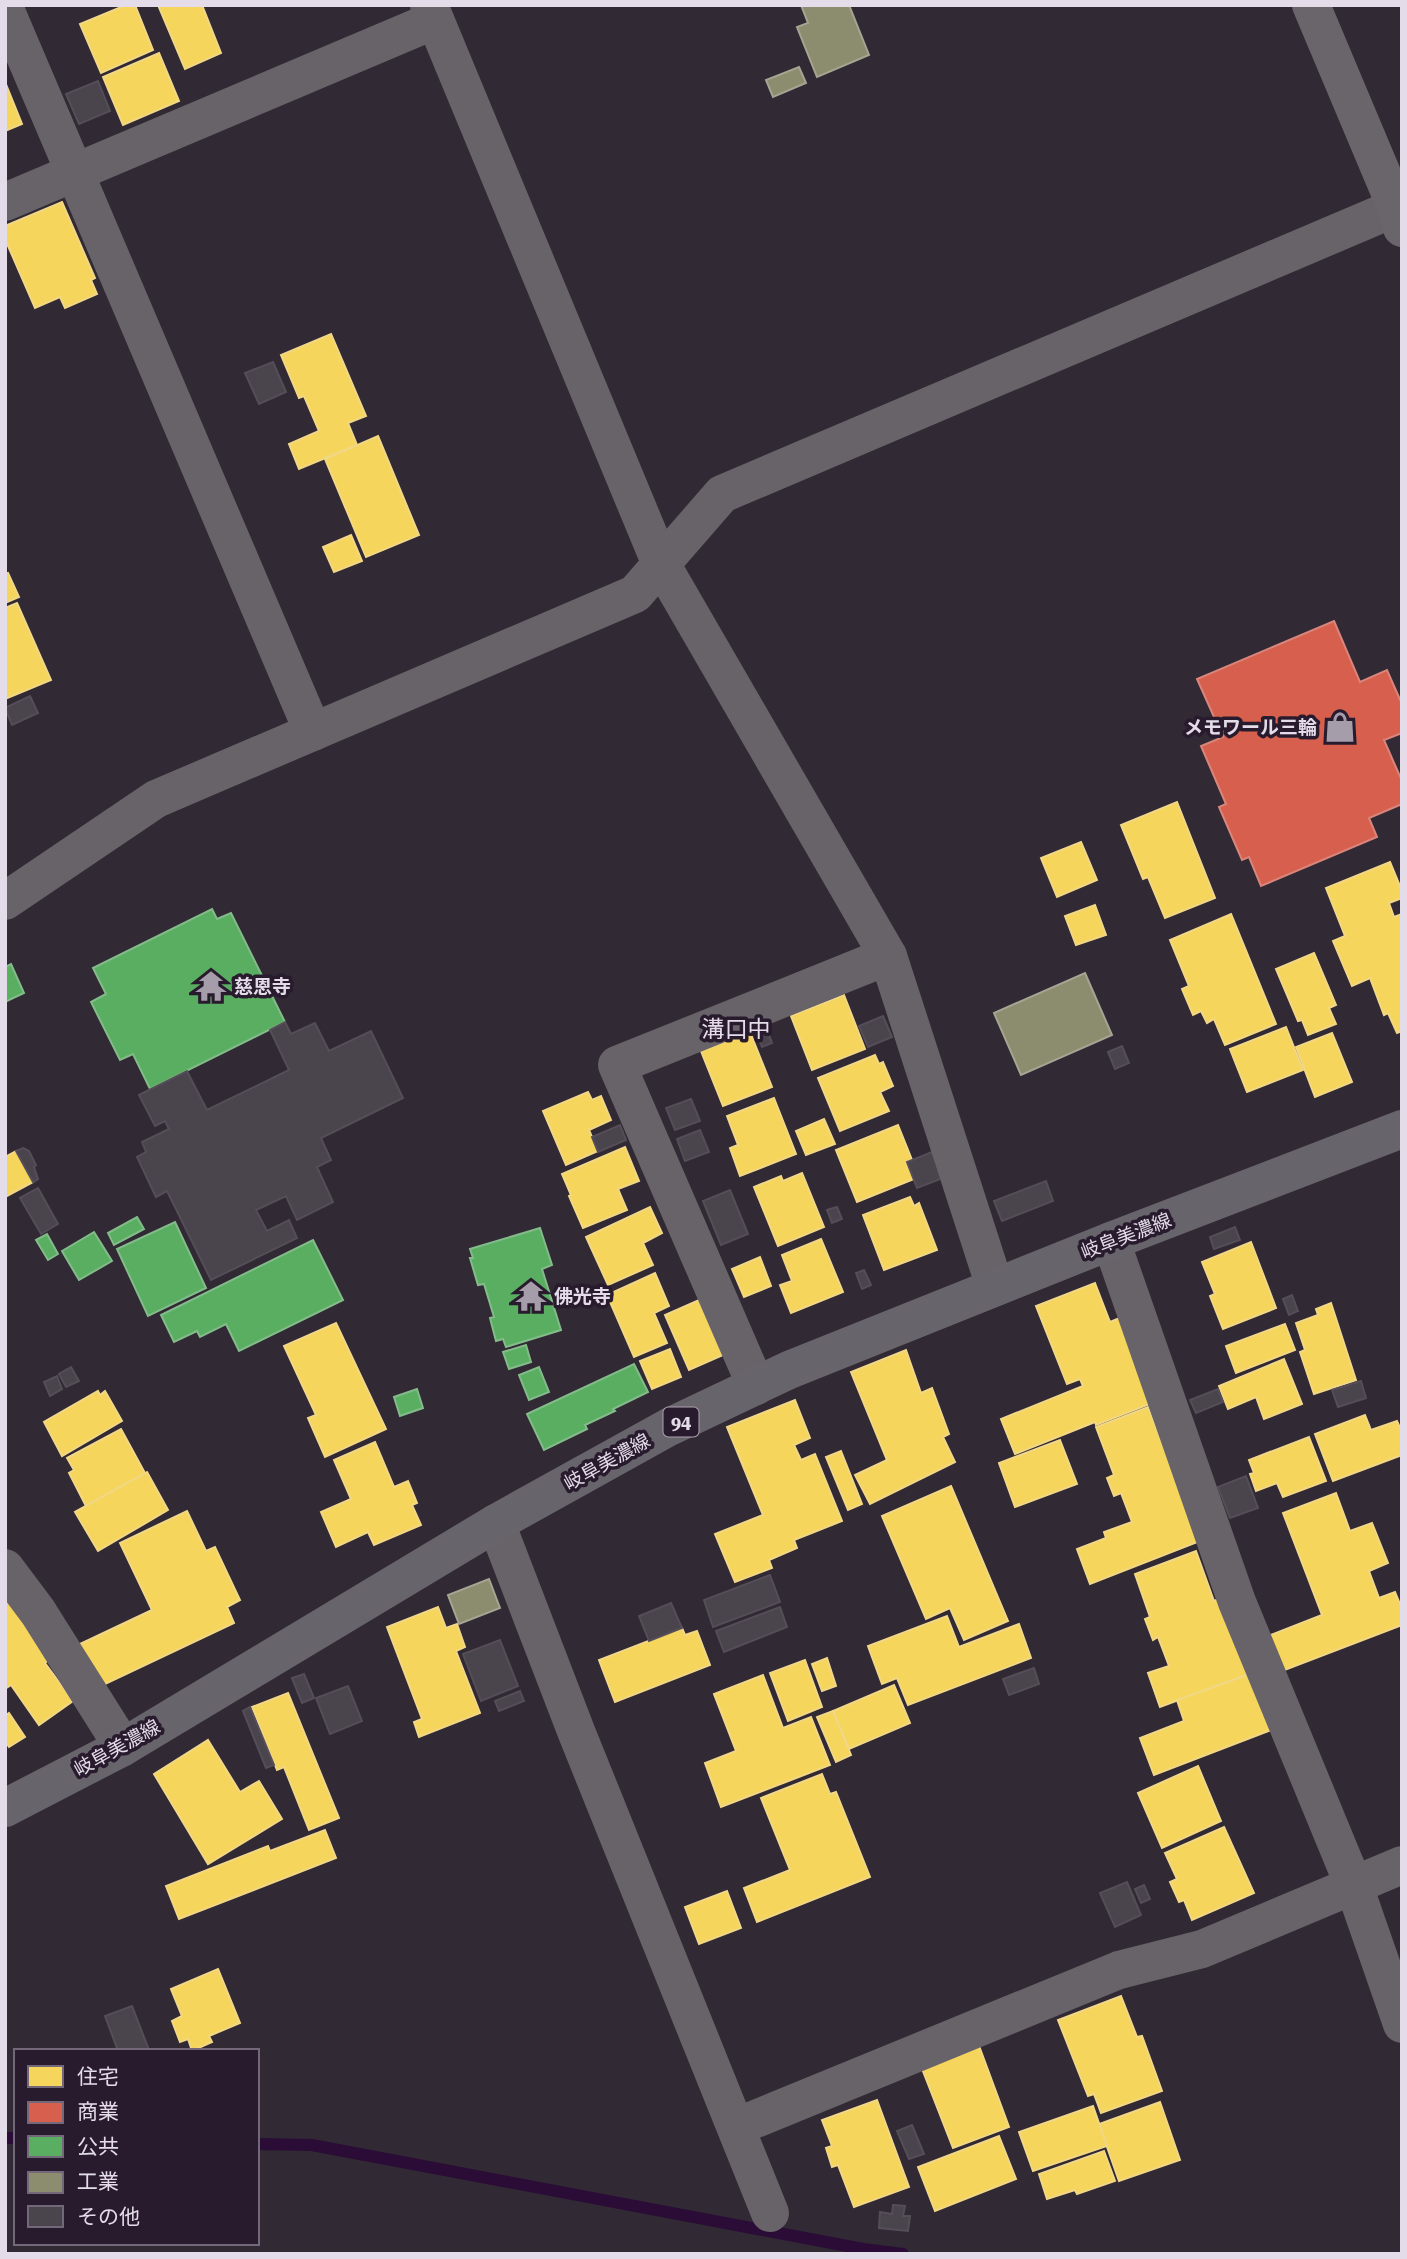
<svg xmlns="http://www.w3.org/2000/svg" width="1407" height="2259" font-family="'Roboto Serif','Noto Sans JP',serif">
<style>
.homes{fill:#f6d55c;stroke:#f1d786;stroke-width:2}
.shops{fill:#d6604d;stroke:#da857c;stroke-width:2}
.public{fill:#5aae61;stroke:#83bc8a;stroke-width:2}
.industry{fill:#8c8c6e;stroke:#a6a493;stroke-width:2}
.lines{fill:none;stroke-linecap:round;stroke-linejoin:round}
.stream{stroke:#2a0c36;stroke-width:12}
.building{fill:#4a444c;stroke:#554e58;stroke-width:2}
.street{stroke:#676369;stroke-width:38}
.secondary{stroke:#6a656b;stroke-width:38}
.primary{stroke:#68646b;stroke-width:38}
.labels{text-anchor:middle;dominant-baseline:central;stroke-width:7;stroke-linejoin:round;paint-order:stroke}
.shield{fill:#281b2e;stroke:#aca2b1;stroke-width:2}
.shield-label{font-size:18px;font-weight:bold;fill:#e4dce9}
.poi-label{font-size:19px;font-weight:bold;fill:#e4dce9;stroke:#281b2e;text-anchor:start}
.street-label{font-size:19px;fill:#e4dce9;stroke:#281b2e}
.quarter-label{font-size:23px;fill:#e4dce9;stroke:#281b2e}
</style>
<rect width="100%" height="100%" fill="#312934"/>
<g class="homes">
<path d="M126,5H135L153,50L101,73L80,24Z"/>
<path d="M158,5H202L221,53L185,69Z"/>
<path d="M159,53L179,101L123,125L103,77Z"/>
<path d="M5,82L22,124L5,131Z"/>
<path d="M62,202L95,278L91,280L97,294L65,308L60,297L35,308L5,239V226Z"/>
<path d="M331,334L366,416L348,423L357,445L299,469L289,444L319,431L304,396L299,398L281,355Z"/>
<path d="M378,436L419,535L366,557L325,459Z"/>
<path d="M351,535L362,561L334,572L323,547Z"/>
<path d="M8,573L19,597L5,603V574Z"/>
<path d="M17,603L51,680L5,699V608Z"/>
<path d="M1177,802L1215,898L1165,918L1148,877L1143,879L1121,825Z"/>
<path d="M1081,842L1097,880L1057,897L1041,858Z"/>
<path d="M1390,862L1402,891V898L1389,903L1394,917L1402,914V1031L1397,1033L1388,1013L1384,1015L1370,978L1352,986L1333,941L1345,936L1326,888Z"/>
<path d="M1095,905L1106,935L1076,945L1065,916Z"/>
<path d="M1231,914L1276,1024L1225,1045L1214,1019L1207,1023L1201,1011L1193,1015L1182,989L1189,986L1170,940Z"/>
<path d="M1314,953L1336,1005L1329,1008L1336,1024L1308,1035L1302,1020L1298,1021L1276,969Z"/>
<path d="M844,995L865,1049L812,1070L791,1016Z"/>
<path d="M1286,1027L1303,1070L1247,1092L1230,1049Z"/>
<path d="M750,1032L772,1087L723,1106L701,1051Z"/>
<path d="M1332,1033L1352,1082L1315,1097L1296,1047Z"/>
<path d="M875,1055L879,1064L883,1062L893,1086L880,1092L889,1111L840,1131L818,1078Z"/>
<path d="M588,1092L592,1100L601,1096L611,1120L589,1130L598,1151L566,1165L543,1111Z"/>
<path d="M774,1098L796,1154L740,1176L730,1148L738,1145L727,1116Z"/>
<path d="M824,1119L835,1144L806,1155L796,1131Z"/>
<path d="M898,1125L912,1160L906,1162L914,1179L857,1202L836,1150Z"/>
<path d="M625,1147L639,1181L618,1189L627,1210L583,1228L569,1196L571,1195L562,1174Z"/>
<path d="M16,1151L33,1182L5,1197V1157Z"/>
<path d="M802,1173L824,1227L778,1246L754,1187L781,1176L783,1181Z"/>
<path d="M910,1197L914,1206L919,1203L937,1250L884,1270L863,1215Z"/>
<path d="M650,1207L662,1233L643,1243L653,1265L608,1285L586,1237Z"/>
<path d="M821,1239L843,1292L791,1313L780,1285L792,1281L782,1255Z"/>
<path d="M1251,1242L1276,1308L1223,1329L1210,1296L1215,1294L1202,1262Z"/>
<path d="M760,1257L771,1286L744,1297L732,1269Z"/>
<path d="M655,1273L669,1306L654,1313L667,1343L634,1357L607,1295Z"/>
<path d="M1095,1283L1110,1322L1122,1317L1155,1402L1096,1425L1095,1422L1015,1454L1001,1419L1083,1386L1080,1379L1067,1384L1036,1306Z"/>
<path d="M699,1300L723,1355L689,1370L665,1315Z"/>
<path d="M1331,1303L1356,1380L1314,1394L1300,1352L1305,1350L1296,1323L1318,1315L1316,1309Z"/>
<path d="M336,1323L386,1429L325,1457L308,1418L316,1415L284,1346Z"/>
<path d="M1285,1324L1295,1350L1236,1373L1226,1346Z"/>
<path d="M670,1349L681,1377L652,1389L640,1361Z"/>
<path d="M906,1350L921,1393L932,1388L949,1434L943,1437L955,1462L870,1504L855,1475L887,1460L851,1372Z"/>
<path d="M1284,1359L1302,1404L1264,1419L1256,1397L1228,1409L1219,1386Z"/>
<path d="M98,1391L100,1395L105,1391L122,1421L62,1456L44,1422Z"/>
<path d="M795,1400L810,1438L794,1445L801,1460L815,1454L842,1521L794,1540L797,1548L769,1560L772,1568L735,1582L715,1534L763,1515L727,1427Z"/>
<path d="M1148,1407L1200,1541L1090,1584L1077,1549L1106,1538L1104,1532L1132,1522L1121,1493L1114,1496L1107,1478L1114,1475L1096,1427Z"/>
<path d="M1365,1415L1371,1430L1397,1421L1402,1432V1455L1333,1481L1315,1434Z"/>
<path d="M121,1429L145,1473L86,1506L69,1473L74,1470L67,1458Z"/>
<path d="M1309,1437L1326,1481L1283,1497L1277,1483L1256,1491L1250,1474L1254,1473L1249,1460Z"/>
<path d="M1060,1440L1077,1484L1015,1507L999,1463Z"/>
<path d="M375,1442L394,1487L408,1481L417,1503L412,1505L421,1525L374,1545L368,1532L336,1547L321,1512L351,1499L334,1460Z"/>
<path d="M841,1451L862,1504L848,1510L826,1457Z"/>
<path d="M147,1472L168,1510L98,1551L75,1512Z"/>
<path d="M951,1486L1008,1621L964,1640L950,1608L926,1619L882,1516Z"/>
<path d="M1336,1493L1350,1531L1372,1523L1388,1563L1369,1571L1379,1598L1395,1592L1402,1609V1625L1282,1671L1268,1636L1322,1615L1283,1513Z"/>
<path d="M187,1511L206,1551L215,1547L240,1600L227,1607L234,1623L101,1686L80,1644L152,1610L120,1543Z"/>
<path d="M1196,1551L1214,1601L1221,1598L1249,1674L1160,1707L1148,1673L1169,1666L1158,1637L1153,1640L1145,1619L1150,1617L1135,1574Z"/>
<path d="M5,1595L48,1660L45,1663L73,1701L39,1725L11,1685L5,1689Z"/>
<path d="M438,1607L446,1628L457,1624L465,1647L456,1651L480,1713L419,1737L414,1722L422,1719L387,1627Z"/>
<path d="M947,1616L959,1647L1019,1624L1031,1658L908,1705L897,1678L882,1684L868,1646Z"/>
<path d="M682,1628L685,1635L697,1631L710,1665L615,1702L599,1660Z"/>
<path d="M827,1658L836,1686L822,1691L812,1664Z"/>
<path d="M805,1660L822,1707L788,1721L770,1673Z"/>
<path d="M1250,1674L1271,1730L1154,1775L1140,1738L1184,1721L1177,1700Z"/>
<path d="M763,1675L783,1728L811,1717L830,1765L721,1807L705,1763L736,1751L714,1694Z"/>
<path d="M894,1685L910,1723L849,1749L833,1711Z"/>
<path d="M288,1693L339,1818L309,1830L284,1767L277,1770L252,1707Z"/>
<path d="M833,1711L851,1755L836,1762L817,1717Z"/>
<path d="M9,1713L25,1737L9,1747L5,1741V1716Z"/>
<path d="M208,1740L240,1792L259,1781L282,1819L208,1864L154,1774Z"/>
<path d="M1198,1766L1221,1821L1162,1848L1138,1793Z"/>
<path d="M822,1774L830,1794L836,1792L870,1877L757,1922L744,1888L790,1870L761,1798Z"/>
<path d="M1224,1827L1254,1893L1192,1920L1184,1900L1179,1902L1170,1882L1177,1879L1165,1853Z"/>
<path d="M325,1830L336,1858L179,1919L166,1886L268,1846L270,1851Z"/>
<path d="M727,1891L741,1928L699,1944L685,1907Z"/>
<path d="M218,1969L240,2023L209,2036L212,2042L192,2051L188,2039L180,2042L172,2021L182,2016L171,1989Z"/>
<path d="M1121,1996L1137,2037L1142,2036L1162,2091L1101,2113L1094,2094L1088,2096L1058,2020Z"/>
<path d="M978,2043L1009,2127L953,2148L921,2066Z"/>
<path d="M877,2100L909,2187L854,2207L838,2165L832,2167L826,2148L832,2146L822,2120Z"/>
<path d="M1160,2102L1180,2160L1119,2181L1099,2124Z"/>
<path d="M1093,2106L1107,2146L1033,2171L1019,2132Z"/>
<path d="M999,2136L1016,2179L935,2211L918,2167Z"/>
<path d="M1104,2151L1115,2181L1077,2194L1075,2190L1047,2199L1039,2174Z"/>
</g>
<path class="shops" d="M1334,621L1360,682L1387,670L1402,704V733L1384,740L1402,781V804L1369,818L1377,837L1261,886L1249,857L1242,860L1219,807L1226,804L1201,746L1223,737L1197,679Z"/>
<g class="public">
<path d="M212,909L217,919L231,913L285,1022L150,1089L133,1054L120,1060L91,1002L106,994L93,968Z"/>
<path d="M11,964L24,993L5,1002V967Z"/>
<path d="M137,1217L144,1229L114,1245L108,1233Z"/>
<path d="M175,1222L206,1288L148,1316L117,1249Z"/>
<path d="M540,1228L552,1265L542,1269L561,1330L506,1347L503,1339L496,1341L490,1318L494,1317L484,1284L478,1285L470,1258H473L470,1249Z"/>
<path d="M94,1232L112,1261L79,1280L62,1251Z"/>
<path d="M47,1234L58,1254L48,1260L36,1240Z"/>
<path d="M313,1240L343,1300L239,1351L226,1324L200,1337L197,1331L174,1342L161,1315Z"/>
<path d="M526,1345L531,1362L509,1369L503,1352Z"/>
<path d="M634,1364L648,1392L613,1409L615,1411L585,1425L587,1429L544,1450L527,1414Z"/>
<path d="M539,1367L549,1392L529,1400L519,1375Z"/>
<path d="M417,1389L423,1408L400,1416L394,1397Z"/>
</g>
<g class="industry">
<path d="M801,5H849L869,55L817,77L797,27L808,23Z"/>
<path d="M799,67L806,83L773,97L766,80Z"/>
<path d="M1085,973L1112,1035L1021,1075L994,1013Z"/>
<path d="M489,1579L500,1608L459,1624L448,1595Z"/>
</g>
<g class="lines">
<g class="stream">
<path d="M5,2138H16"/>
<path d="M257,2144L312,2145L863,2249L903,2254"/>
</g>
</g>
<g class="building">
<path d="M98,81L110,111L79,124L66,94Z"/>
<path d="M273,362L286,392L259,404L245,373Z"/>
<path d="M30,696L38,713L12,725L5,708Z"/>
<path d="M883,1016L892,1037L868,1047L859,1026Z"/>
<path d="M285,1022L291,1034L315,1023L329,1051L371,1031L403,1098L321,1138L331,1160L317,1167L333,1202L297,1220L286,1196L256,1210L267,1231L289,1220L297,1238L211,1280L167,1191L156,1197L137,1157L146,1152L142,1142L169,1129L165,1121L155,1126L139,1095L187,1071L207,1110L289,1070L270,1030Z"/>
<path d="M766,1026L772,1043L762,1047L755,1030Z"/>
<path d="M1122,1046L1129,1063L1115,1069L1108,1052Z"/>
<path d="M691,1099L700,1121L675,1130L666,1108Z"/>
<path d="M620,1125L626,1140L598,1152L592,1137Z"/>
<path d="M700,1130L709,1152L685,1161L677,1139Z"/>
<path d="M23,1148L29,1151L36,1165L34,1167L38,1179L33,1182L16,1151Z"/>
<path d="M932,1152L943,1178L917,1188L907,1162Z"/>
<path d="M1046,1181L1053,1201L1002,1221L994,1201Z"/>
<path d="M38,1188L58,1224L41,1234L20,1198Z"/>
<path d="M730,1190L748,1234L721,1245L703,1201Z"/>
<path d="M837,1207L842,1219L832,1223L827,1210Z"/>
<path d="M1235,1227L1240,1240L1214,1249L1210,1237Z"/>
<path d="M864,1270L871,1285L862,1289L856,1273Z"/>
<path d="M1292,1295L1298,1311L1289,1315L1283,1299Z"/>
<path d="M71,1367L79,1381L66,1387L59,1374Z"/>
<path d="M57,1376L62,1389L50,1396L44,1382Z"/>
<path d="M1361,1381L1366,1398L1338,1407L1332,1390Z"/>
<path d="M1218,1389L1223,1402L1196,1413L1190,1400Z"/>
<path d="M1246,1476L1258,1508L1230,1518L1218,1487Z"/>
<path d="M770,1575L780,1602L713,1627L704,1600Z"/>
<path d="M671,1603L682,1628L649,1641L639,1616Z"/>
<path d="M780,1607L787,1627L724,1652L716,1631Z"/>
<path d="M500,1640L518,1686L481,1701L463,1654Z"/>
<path d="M1034,1668L1039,1684L1009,1695L1003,1679Z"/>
<path d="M304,1674L314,1698L302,1703L292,1678Z"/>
<path d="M348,1686L362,1721L330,1734L316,1698Z"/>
<path d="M520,1691L524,1701L499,1711L495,1701Z"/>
<path d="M250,1707L274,1765L266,1768L243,1711Z"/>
<path d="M1127,1882L1141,1915L1115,1927L1100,1893Z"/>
<path d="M1144,1885L1150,1899L1141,1903L1135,1889Z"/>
<path d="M132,2006L149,2050L118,2051L105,2016Z"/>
<path d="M912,2125L924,2154L909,2159L897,2131Z"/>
<path d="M893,2205L905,2206L903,2216H910L908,2231L879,2228L880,2212L892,2214Z"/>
</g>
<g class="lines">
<g class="street">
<path d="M429,5L660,562L888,956L995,1287"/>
<path d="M5,9L313,732"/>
<path d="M5,202L435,20"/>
<path d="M5,901L156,799L635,594L722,494L1402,205"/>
<path d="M1111,1241L1237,1602L1354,1886L1402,2024"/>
<path d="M756,1386L617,1065L888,956"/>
<path d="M496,1523L576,1731L770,2213"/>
<path d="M5,1568L38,1612L123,1747"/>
<path d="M736,2127L1119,1970L1202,1949L1402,1865"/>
</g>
<path class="secondary" d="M1311,5L1396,207L1402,228"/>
<path class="primary" d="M5,1808L123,1747L496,1523L669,1427L789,1370L1111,1241L1402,1129"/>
</g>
<defs>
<symbol id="shop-bare" viewBox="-9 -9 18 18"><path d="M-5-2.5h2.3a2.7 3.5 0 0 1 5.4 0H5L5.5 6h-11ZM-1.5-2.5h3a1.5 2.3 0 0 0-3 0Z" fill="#a59daa" stroke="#281b2e" stroke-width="2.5" paint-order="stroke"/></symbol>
<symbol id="temple-bare" viewBox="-9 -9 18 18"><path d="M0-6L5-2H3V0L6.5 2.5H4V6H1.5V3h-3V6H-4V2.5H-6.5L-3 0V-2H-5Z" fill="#a59daa" stroke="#281b2e" stroke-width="2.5" paint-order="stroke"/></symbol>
</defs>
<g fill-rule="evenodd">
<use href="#shop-bare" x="1318" y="705" width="44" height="44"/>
<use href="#temple-bare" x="189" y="964" width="44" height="44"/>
<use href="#temple-bare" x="509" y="1274" width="44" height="44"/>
</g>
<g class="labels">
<rect class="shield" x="663.5" y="1407.5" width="35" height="29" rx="5"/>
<g class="shield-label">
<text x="681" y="1422">94</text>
</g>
<g class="poi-label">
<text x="1317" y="727" text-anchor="end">メモワール三輪</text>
<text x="234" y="986">慈恩寺</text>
<text x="554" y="1296">佛光寺</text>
</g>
<g class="street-label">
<text transform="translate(1126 1236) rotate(-21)">岐阜美濃線</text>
<text transform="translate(607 1462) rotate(-29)">岐阜美濃線</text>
<text transform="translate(117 1748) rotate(-29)">岐阜美濃線</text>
</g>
<g class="quarter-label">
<text x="736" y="1029">溝口中</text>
</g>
</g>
<rect width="1407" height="2259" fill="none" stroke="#e4dce9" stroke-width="14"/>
<rect x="14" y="2049" width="245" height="196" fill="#281b2e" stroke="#736879" stroke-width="2"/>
<rect x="28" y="2066" width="35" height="21" fill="#f6d55c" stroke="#736879" stroke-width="2"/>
<text x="77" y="2084" font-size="21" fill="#e4dce9">住宅</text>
<rect x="28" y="2102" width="35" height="21" fill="#d6604d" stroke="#736879" stroke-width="2"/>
<text x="77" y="2119" font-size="21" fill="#e4dce9">商業</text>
<rect x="28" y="2136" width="35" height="21" fill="#5aae61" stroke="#736879" stroke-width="2"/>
<text x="77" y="2154" font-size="21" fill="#e4dce9">公共</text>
<rect x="28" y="2172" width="35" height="21" fill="#8c8c6e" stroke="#736879" stroke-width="2"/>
<text x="77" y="2189" font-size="21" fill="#e4dce9">工業</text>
<rect x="28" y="2206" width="35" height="21" fill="#4a444c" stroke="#736879" stroke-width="2"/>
<text x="77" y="2224" font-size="21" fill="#e4dce9">その他</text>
</svg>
